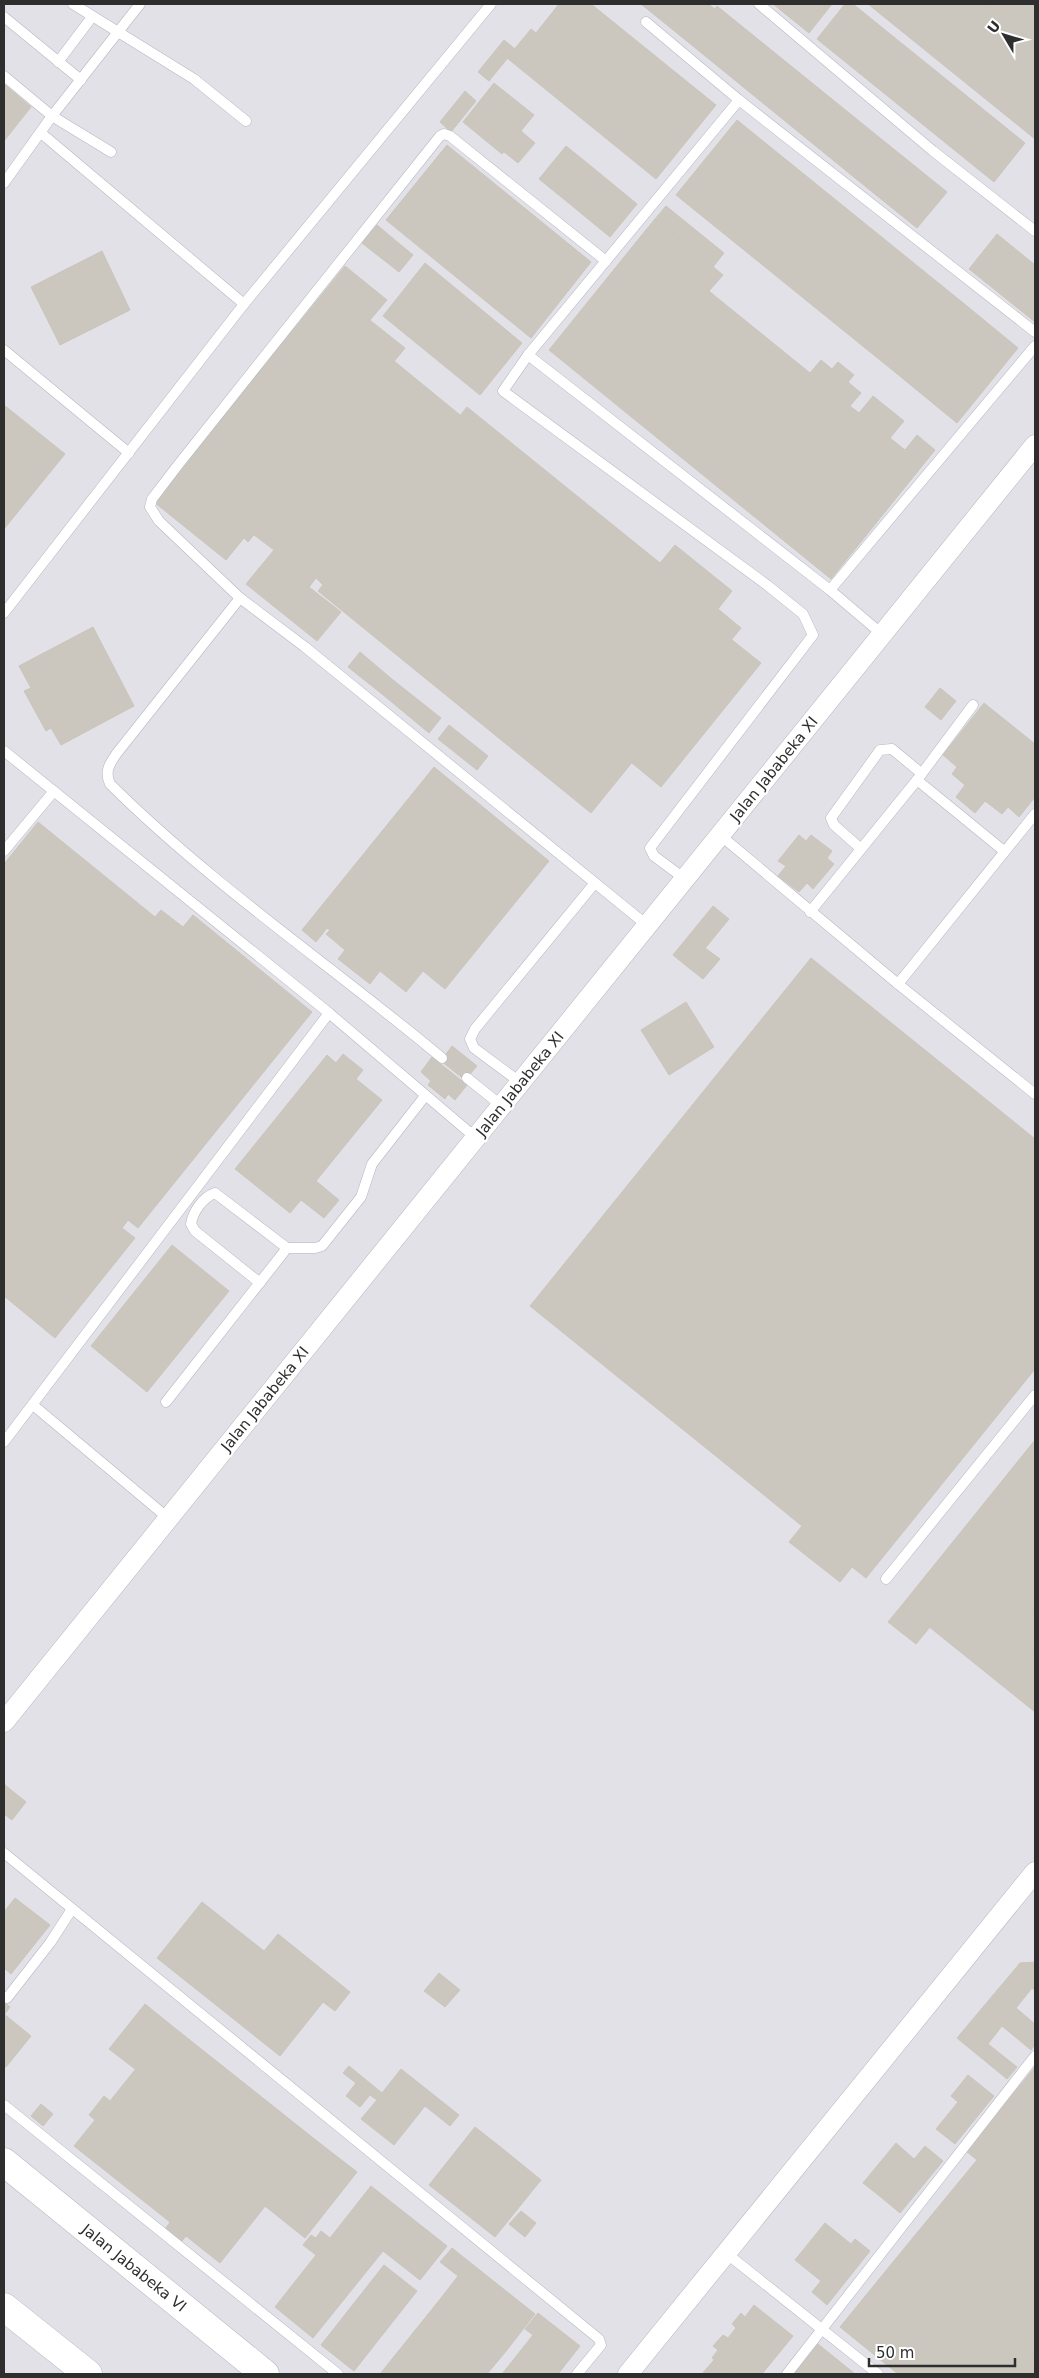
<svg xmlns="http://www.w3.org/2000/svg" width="1039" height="2378" font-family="'DejaVu Sans',sans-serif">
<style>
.industrial{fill:#e3e1e8}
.building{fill:#cbc7bf;stroke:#cbc5ba}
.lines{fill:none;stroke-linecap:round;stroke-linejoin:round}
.lane-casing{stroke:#b4b7c1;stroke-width:11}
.street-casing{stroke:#b4b7c1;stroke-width:21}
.secondary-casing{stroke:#b4b7c1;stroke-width:29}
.lane{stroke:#fff;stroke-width:10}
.street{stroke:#fff;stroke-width:20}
.secondary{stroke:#fff;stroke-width:28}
.labels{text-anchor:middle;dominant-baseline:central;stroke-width:4.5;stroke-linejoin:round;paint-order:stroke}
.street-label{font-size:15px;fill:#2e2e2e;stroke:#fff}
</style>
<rect width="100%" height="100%" fill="#efe9e1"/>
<rect class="industrial" x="4" y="4" width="1031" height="2370"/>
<g class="building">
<path d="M559,4H591L716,105L656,179L507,58L531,29L536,33Z"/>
<path d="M641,4H708L715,9L688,42Z"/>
<path d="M773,4H832L809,33Z"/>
<path d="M845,4H853L1025,143L994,182L817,39Z"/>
<path d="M868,4H987L1035,43V139Z"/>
<path d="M987,4H1035V43Z"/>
<path d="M717,6L885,142L855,178L688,42Z"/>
<path d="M504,40L515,49L489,81L478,72Z"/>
<path d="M494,83L534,115L502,154L463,122Z"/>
<path d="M4,84L31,107L4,141Z"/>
<path d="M465,91L476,101L451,132L440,122Z"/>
<path d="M737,120L962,302L901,377L676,195Z"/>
<path d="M521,131L535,143L518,163L504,152Z"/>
<path d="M885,142L947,192L917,228L855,178Z"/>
<path d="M447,145L591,262L531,338L386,220Z"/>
<path d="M566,146L592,167L565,200L539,179Z"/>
<path d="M592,167L637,204L624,220L579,184Z"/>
<path d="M579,184L624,220L610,237L565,200Z"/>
<path d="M666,206L724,253L713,267L655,219Z"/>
<path d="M655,219L723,275L709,291L641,236Z"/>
<path d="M377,225L413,255L399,272L362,243Z"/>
<path d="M997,234L1035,265V322L969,269Z"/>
<path d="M641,236L810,373L821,360L832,369L838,362L854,375L848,382L861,393L850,406L859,413L873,396L904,421L890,438L905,450L917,435L935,450L831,579L549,350Z"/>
<path d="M102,251L130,310L60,345L31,287Z"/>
<path d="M425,263L522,343L480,395L383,316Z"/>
<path d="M345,266L387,300L370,320L328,287Z"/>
<path d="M328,287L405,348L248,542L244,538L226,560L154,502Z"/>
<path d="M962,302L1018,348L957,423L901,377Z"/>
<path d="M394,361L460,415L323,585L316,578L309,587L341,612L317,641L246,584L274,550L254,535Z"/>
<path d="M4,405L65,454L4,529Z"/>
<path d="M467,407L660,563L675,545L732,591L718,609L741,628L591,813L318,591Z"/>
<path d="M93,627L134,706L61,745L51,728L46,731L24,691L31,688L19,666Z"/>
<path d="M732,640L761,663L661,787L632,763Z"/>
<path d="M360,652L393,680L382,694L348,667Z"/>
<path d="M393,680L441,718L429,733L382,694Z"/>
<path d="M940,688L956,701L941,720L925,707Z"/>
<path d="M984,703L1035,744V797L1019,817L1008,807L1002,814L985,801L975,813L956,797L965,785L952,774L957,767L943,755Z"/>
<path d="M449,725L488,756L477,770L438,739Z"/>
<path d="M434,767L549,861L445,989L423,971L406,992L380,971L370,984L338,959L345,950L326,934L330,930L327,928L316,942L302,930Z"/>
<path d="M38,822L155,917L161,910L183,927L193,915L312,1012L138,1228L128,1220L122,1228L135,1238L55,1338L4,1296V864Z"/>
<path d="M799,835L806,841L811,835L832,851L827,858L834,864L813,889L807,883L799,892L778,876L786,866L778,861Z"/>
<path d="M713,906L729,919L689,968L673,955Z"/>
<path d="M705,948L720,959L703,979L689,968Z"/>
<path d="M811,958L915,1042L634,1390L530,1306Z"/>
<path d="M686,1002L714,1047L669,1075L641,1030Z"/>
<path d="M915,1042L1029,1134L748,1482L634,1390Z"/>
<path d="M452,1046L477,1066L465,1080L441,1061Z"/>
<path d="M343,1054L363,1070L356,1079L382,1100L316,1181L339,1200L324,1218L301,1200L290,1213L235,1169L327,1055L336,1063Z"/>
<path d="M432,1057L467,1085L455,1100L448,1094L445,1099L428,1085L431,1081L421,1072Z"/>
<path d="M1029,1134L1035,1139V1369L866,1578L852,1567L840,1582L789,1542L802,1526L748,1482Z"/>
<path d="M172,1245L229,1291L147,1392L91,1346Z"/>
<path d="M1035,1440V1612L1015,1637L931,1569Z"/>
<path d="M931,1569L1035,1654V1712L902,1605Z"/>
<path d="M902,1605L930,1627L916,1644L888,1622Z"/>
<path d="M1035,1612V1654L1015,1637Z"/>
<path d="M5,1785L26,1802L12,1820L4,1814Z"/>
<path d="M15,1898L50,1925L11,1974L4,1968V1912Z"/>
<path d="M202,1902L264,1951L278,1934L350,1992L335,2011L323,2002L280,2056L157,1958Z"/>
<path d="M1035,1962V1991L1032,1988L1016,2008L1035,2024V2044L1031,2050L1002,2026L988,2044L1017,2067L1007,2079L957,2038L1020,1963Z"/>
<path d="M439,1973L460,1990L445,2007L424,1991Z"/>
<path d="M4,2002L10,2007L4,2015Z"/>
<path d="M145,2004L171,2025L135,2069L109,2049Z"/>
<path d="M4,2014L31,2036L6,2067L4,2065Z"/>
<path d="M171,2025L317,2141L220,2263L186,2236L182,2241L166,2228L170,2222L74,2146L95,2120L89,2115L104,2096L110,2101Z"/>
<path d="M349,2066L382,2093L401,2069L459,2115L450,2126L425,2106L394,2145L361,2119L377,2100L370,2095L360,2107L346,2096L356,2083L343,2073Z"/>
<path d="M1035,2067V2360L902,2251L977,2160L966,2151Z"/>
<path d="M968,2075L994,2096L955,2144L936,2129L958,2102L951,2096Z"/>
<path d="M41,2104L53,2114L43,2126L31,2116Z"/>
<path d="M475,2127L503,2149L457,2207L429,2185Z"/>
<path d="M317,2141L357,2172L305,2238L265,2206Z"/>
<path d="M896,2143L914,2159L882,2198L863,2183Z"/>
<path d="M925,2146L943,2161L900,2213L882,2198Z"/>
<path d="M503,2149L541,2180L495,2237L457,2207Z"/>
<path d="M371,2186L447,2246L420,2280L383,2251L313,2338L275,2307L316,2255L303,2245L311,2235L316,2238L321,2231L330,2238Z"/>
<path d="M521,2211L536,2223L525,2237L509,2224Z"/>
<path d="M825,2223L851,2244L821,2281L795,2260Z"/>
<path d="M855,2239L870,2251L827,2305L812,2292Z"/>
<path d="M452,2248L535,2314L507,2350L441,2298L458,2276L440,2262Z"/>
<path d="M902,2251L1035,2360V2374H898L840,2327Z"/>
<path d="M384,2265L417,2291L354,2371L321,2345Z"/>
<path d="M441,2298L507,2350L487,2374H380Z"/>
<path d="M754,2305L793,2336L762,2374H732L712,2358L718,2350L713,2346L723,2335L728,2338L736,2328L732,2324L741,2313L745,2317Z"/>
<path d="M538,2313L580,2346L558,2374H502L533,2335L525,2329Z"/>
<path d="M818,2344L855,2374H794Z"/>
<path d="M714,2360L732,2374H702Z"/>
</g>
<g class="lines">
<defs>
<g id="lane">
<path d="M73,4L194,79L246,121"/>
<path d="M759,4L933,151L1035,231"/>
<path d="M4,17L81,80"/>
<path d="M646,22L739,100L528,355L503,391L767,585L803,614L813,635L650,848L654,856L685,879"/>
<path d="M58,62L92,17"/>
<path d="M4,76L52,116L111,152"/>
<path d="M739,100L1035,332"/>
<path d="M41,133L244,304"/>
<path d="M4,183L52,116L140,4"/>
<path d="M606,261L450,136L444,134L440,136L178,465L152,499L150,507L159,521L240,598L305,647L648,926"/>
<path d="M4,350L129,453"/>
<path d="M528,355L830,590L883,635"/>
<path d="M830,590L1035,346"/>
<path d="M240,598L117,753C110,763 104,771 110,784C212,885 332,966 442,1058"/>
<path d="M4,613L244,304L491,4"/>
<path d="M4,751L329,1013L476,1138"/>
<path d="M917,780L1004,851"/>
<path d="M720,835L898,984L1035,1094"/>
<path d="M860,848L834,825L831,818L880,750L892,749L921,773"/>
<path d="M4,851L54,791"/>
<path d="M810,912L917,780L973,705"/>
<path d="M898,984L1035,814"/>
<path d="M467,1078L502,1106"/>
<path d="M521,1083L474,1048L470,1039L475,1029L594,884"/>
<path d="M260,1283L195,1231L191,1224C193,1212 202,1198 215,1193L287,1248"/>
<path d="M166,1402L287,1248H315L322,1246L361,1197L372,1164L425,1096"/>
<path d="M33,1405L168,1518"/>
<path d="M4,1442L329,1013"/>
<path d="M886,1579L1035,1395"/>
<path d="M4,1853L599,2339L601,2345L577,2374"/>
<path d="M7,1998L50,1943L72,1909"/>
<path d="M4,2105L338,2374"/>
<path d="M726,2253L878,2374"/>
<path d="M787,2374L1035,2056"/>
</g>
<g id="street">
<path d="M4,1722L1035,445"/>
<path d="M628,2374L1035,1872"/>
</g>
<g id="secondary">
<path d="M4,2162L265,2374"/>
<path d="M4,2307L88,2374"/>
</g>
</defs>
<use href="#lane" class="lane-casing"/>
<use href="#street" class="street-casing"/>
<use href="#secondary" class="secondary-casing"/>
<use href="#lane" class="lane"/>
<use href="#street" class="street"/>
<use href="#secondary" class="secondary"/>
</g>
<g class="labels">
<g class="street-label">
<text transform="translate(774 769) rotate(-51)">Jalan Jababeka XI</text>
<text transform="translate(520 1084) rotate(-51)">Jalan Jababeka XI</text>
<text transform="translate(265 1399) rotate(-51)">Jalan Jababeka XI</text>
<text transform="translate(134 2268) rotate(39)">Jalan Jababeka VI</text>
</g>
</g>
<rect width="1039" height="2378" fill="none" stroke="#2e2e2e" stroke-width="10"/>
<g transform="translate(1004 35) rotate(308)" stroke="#ffffff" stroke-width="4" paint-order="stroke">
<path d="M0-4L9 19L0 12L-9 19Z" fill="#2e2e2e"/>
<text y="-8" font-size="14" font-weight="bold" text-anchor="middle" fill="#2e2e2e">U</text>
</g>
<path d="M869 2358v8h146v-8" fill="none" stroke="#2e2e2e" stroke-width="2.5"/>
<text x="876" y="2358" font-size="15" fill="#2e2e2e" stroke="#ffffff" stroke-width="4" paint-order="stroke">50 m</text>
</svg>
